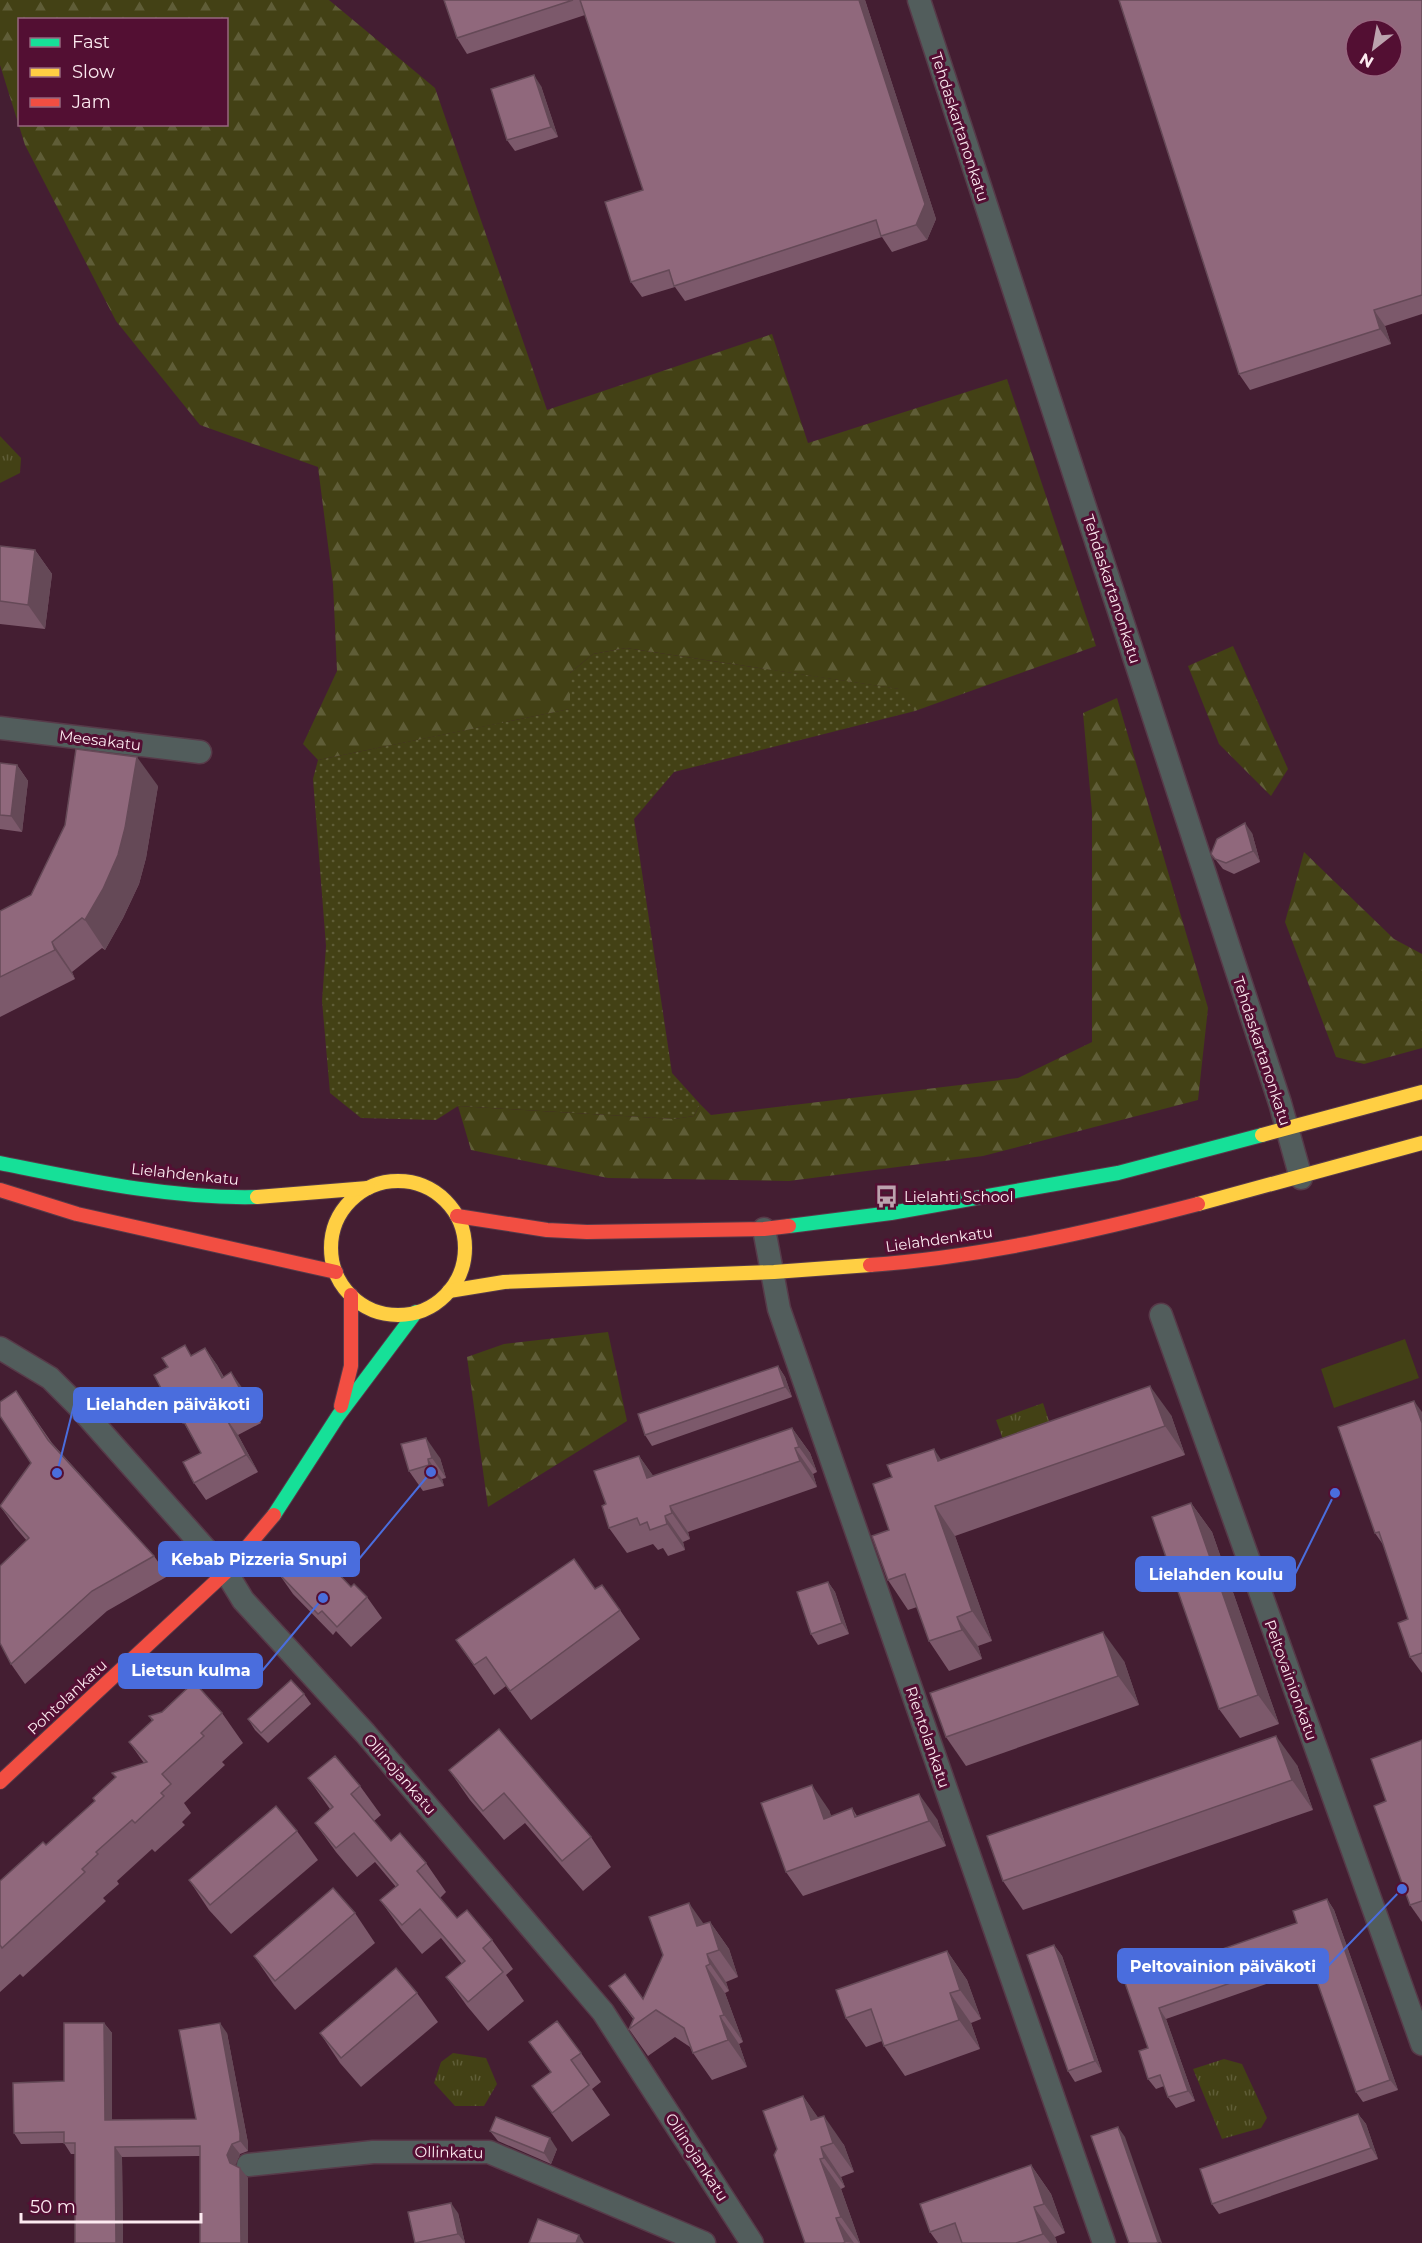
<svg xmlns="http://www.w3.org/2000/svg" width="1422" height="2243" font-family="Montserrat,sans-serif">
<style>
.grass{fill:url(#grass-dots)}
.forest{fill:url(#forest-firs);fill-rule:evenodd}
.park{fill:url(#park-tufts)}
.pitch{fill:#434115}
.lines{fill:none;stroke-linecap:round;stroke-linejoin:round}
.street-casing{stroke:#573a49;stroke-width:25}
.fast-casing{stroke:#573a49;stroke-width:16}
.slow-casing{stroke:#573a49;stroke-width:16}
.jam-casing{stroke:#573a49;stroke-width:16}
.street{stroke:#525d5c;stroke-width:22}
.fast{stroke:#16e098;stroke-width:14}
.slow{stroke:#ffcf43;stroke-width:14}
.jam{stroke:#f24e42;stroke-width:14}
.wall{fill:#7c596b}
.shaded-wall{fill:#654957}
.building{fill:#90687c;stroke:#654957;stroke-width:1.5;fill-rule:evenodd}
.labels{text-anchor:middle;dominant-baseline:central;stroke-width:6;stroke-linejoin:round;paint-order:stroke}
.street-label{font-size:15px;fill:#fceaf0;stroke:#530f33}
.poi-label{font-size:15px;fill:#fceaf0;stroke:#530f33;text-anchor:start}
.leader{fill:none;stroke:#4a6ddd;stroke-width:2}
.callout-dot{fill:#4a6ddd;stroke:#530f33;stroke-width:2}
.callout{fill:#4a6ddd;stroke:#4a6ddd;stroke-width:2}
.callout-label{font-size:16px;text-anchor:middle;font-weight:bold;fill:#fff}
</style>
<defs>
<pattern id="grass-dots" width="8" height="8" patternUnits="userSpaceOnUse" patternTransform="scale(1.5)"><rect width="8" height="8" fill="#434115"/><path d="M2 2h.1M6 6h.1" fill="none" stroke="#5f5d37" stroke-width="1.8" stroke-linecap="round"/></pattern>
<pattern id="forest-firs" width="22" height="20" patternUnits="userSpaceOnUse" patternTransform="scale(1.5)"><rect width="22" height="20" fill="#434115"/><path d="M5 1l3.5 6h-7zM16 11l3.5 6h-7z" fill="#5f5d37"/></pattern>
<pattern id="park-tufts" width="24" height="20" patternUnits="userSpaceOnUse" patternTransform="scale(1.5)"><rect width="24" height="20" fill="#434115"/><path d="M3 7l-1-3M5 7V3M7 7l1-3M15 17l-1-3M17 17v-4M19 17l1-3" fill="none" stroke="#5f5d37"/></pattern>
</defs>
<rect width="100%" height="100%" fill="#441e32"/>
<path class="grass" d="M626,648L900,689L915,711L674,772L634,819L672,1073L700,1104L694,1116L674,1119L458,1106L436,1120L361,1118L330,1093L322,1001L326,946L313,779L318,760L569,709L570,673L593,654Z"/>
<g class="forest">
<path d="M0,0H329L435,88L547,410L772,334L808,443L1007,379L1096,646L915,711L899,689L626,648L593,654L570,673V709L318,760L303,744L337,671L333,584L318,467L200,425L116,321L25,145L0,65ZM20,20H226V124H20Z"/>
<path d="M1233,646L1288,769L1271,796L1219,744L1188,666Z"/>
<path d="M1117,698L1208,1008L1198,1100L983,1156L789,1181L608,1178L471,1150L458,1106L674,1119L694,1116L700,1104L711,1115L1018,1078L1092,1042V812L1083,713Z"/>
<path d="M1304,852L1394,939L1422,954V1048L1364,1064L1336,1057L1285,922Z"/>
<path d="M608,1332L627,1421L488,1507L467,1357L504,1344Z"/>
</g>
<g class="park">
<path d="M0,436L21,458L20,473L0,483Z"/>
<path d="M1043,1403L1052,1430L1005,1445L996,1420Z"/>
<path d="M453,2053L486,2058L497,2084L484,2106H455L434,2083L441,2062Z"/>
<path d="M1224,2059L1242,2064L1267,2118L1261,2128L1222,2139L1193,2069Z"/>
</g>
<path class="pitch" d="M1405,1339L1419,1378L1334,1408L1321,1369Z"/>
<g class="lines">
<defs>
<g id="street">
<path d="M919,0L1280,1103L1301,1178"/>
<path d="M0,728L200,752"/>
<path d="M764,1229L779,1309L1104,2243"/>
<path d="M1161,1315L1422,2044"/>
<path d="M0,1348L50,1378L80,1408L226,1572L243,1600L365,1733L603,2012L752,2243"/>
<path d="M248,2165L373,2152H489L704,2243"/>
</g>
<g id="fast">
<path d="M0,1163C85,1180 171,1199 257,1197"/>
<path d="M789,1226L891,1213L1118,1173L1262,1135"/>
<path d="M274,1515L338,1416L416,1312"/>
</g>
<g id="slow">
<path d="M1262,1135L1422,1092"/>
<circle cx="398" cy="1248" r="67"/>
<path d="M257,1197L368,1188"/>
<path d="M1198,1204L1422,1143"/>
<path d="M449,1291L504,1282L774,1272L870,1265"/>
</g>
<g id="jam">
<path d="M0,1190L77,1214L336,1272"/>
<path d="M457,1216L547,1230L587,1232L764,1229L789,1226"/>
<path d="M870,1265C980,1257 1091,1232 1198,1204"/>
<path d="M341,1406L351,1366V1295"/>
<path d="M0,1782L226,1572L274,1515"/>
</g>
</defs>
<use href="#street" class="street-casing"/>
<use href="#fast" class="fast-casing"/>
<use href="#slow" class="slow-casing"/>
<use href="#jam" class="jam-casing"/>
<use href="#street" class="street"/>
<use href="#fast" class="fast"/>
<use href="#slow" class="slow"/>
<use href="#jam" class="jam"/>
</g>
<g class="wall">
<path d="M444,0H865L936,219L927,240L892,252L882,237L685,301L675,287L642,297L631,282L643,190L585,15L467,54L457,38Z"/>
<path d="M1422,0V314L1385,326L1391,344L1250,390L1239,374Z"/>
<path d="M541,86L558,137L515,151L507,140Z"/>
<path d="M0,546L35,550L52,574L45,629L0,624Z"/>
<path d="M0,763L17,765L28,781L22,832L0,829Z"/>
<path d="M158,786L146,858L139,884L123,918L105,950L102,948L72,972L75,979L0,1017V911L31,895Z"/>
<path d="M1252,833L1260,862L1234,874L1223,869L1211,854Z"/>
<path d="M205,1348L217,1365L224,1377L243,1389L261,1423L238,1435L258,1472L206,1500L194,1483L201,1453L184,1423L183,1424L171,1407L192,1355Z"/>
<path d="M778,1366L785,1377L792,1397L652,1446L645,1435Z"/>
<path d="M16,1391L52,1443L154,1556L168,1576L107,1611L25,1684L11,1664L27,1541L15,1527L0,1506L31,1463Z"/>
<path d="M1422,1412V1673L1410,1657L1408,1619L1384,1546L1375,1533Z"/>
<path d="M1171,1415L1185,1455L955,1536L992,1641L978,1646L982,1659L949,1671L929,1641L917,1607L908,1610L888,1580L889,1530L941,1460Z"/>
<path d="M792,1428L810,1453L817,1472L813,1474L817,1487L688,1532L690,1539L683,1542L685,1550L668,1556L663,1548L658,1550L653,1544L627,1553L609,1528L606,1504L639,1456L653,1476Z"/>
<path d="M401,1444L440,1458L446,1478L442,1479L444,1486L423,1491L409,1471Z"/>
<path d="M1191,1503L1212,1532L1279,1724L1240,1738L1219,1709Z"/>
<path d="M279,1574L351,1587L367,1597L382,1618L351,1647L336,1631L333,1635L293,1594Z"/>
<path d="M828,1582L835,1592L849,1634L818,1645L811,1634Z"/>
<path d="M596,1589L620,1610L640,1639L531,1720L506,1686L494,1695L456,1640Z"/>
<path d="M1124,1661L1139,1705L966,1766L946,1737Z"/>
<path d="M304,1694L311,1704L268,1743L255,1730L248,1719Z"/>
<path d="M222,1713L243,1743L222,1762L225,1765L184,1803L191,1813L182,1822L185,1825L155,1852L152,1849L117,1881L119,1884L103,1898L106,1901L23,1977L20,1974L0,1992V1881L46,1845L95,1801L116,1778L112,1773L144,1763L129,1742L152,1721L149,1716Z"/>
<path d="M499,1729L591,1837L611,1867L583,1891L525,1823L504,1840L470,1800L449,1770Z"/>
<path d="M1422,1740V1922L1410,1905Z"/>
<path d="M1297,1765L1313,1810L1023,1910L1003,1881Z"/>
<path d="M308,1778L360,1786L381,1815L374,1821L391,1841L426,1863L446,1892L440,1898L457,1918L492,1940L513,1969L506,1975L524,2001L488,2031L467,2006L446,1977L462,1964L441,1938L422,1954L401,1929L380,1900L396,1887L375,1862L357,1877L336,1852L315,1823L330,1809Z"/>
<path d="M852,1808L857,1816L937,1819L946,1846L803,1896L786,1872L829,1810L831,1816Z"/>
<path d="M297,1831L318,1860L231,1934L209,1910L189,1880Z"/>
<path d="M1327,1899L1334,1910L1398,2090L1363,2102L1356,2092L1312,1968L1166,2019L1195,2101L1176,2108L1168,2097L1164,2086L1156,2089L1148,2079V2048L1125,1983L1297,1923Z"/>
<path d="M355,1913L375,1943L295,2010L274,1985L254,1956Z"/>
<path d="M710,1922L729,1949L738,1977L726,1982L729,1991L725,1993L743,2042L739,2044L747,2067L712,2080L693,2053L690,2047L675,2037L648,2056L629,2029L634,2020L609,1986L643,1999L704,1924Z"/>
<path d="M1054,1945L1062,1956L1102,2072L1075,2082L1068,2071Z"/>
<path d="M947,1951L967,1980L981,2019L971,2023L980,2049L905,2076L884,2046L882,2041L866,2047L846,2018Z"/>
<path d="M417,1993L438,2022L361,2087L340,2063L320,2033Z"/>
<path d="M104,2023L112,2033V2120L196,2119L227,2033L248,2143V2151L240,2154L235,2165L248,2178V2243H200V2156L122,2157L123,2243H75V2154H71L64,2143L21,2144L14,2133L64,2081Z"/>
<path d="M529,2042L581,2053L601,2082L592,2089L610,2115L572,2142L532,2086L551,2073Z"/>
<path d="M803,2096L818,2118L844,2145L854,2172L841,2177L845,2187L841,2189L860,2243H805Z"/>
<path d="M1358,2114L1366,2124L1378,2159L1219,2214L1212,2204Z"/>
<path d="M490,2131L557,2149L551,2164L498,2141Z"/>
<path d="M1031,2165L1051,2194L1065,2233L1055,2237L1057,2243H938L930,2232Z"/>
<path d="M458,2213L465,2243H415Z"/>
</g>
<g class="shaded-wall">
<path d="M859,0H865L936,219L927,240L916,225Z"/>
<path d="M534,75L541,86L558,137L551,127Z"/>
<path d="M1374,310L1385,326L1391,344L1380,329Z"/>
<path d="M35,550L52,574L45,629L28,605Z"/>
<path d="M137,757L158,786L146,858L139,884L123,918L105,950L85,920Z"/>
<path d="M17,765L28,781L22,832L11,816Z"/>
<path d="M1245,823L1252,833L1260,862L1253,851Z"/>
<path d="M52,942L72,972L75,979L55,950Z"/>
<path d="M205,1348L217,1365L233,1395L222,1378Z"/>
<path d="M778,1366L785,1377L792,1397L785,1387Z"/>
<path d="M231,1372L243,1389L261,1423L249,1406Z"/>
<path d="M1150,1386L1171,1415L1185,1455L1165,1426Z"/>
<path d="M1414,1401L1422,1412V1423Z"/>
<path d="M226,1418L238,1435L258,1472L246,1455Z"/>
<path d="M792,1428L810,1453L817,1472L799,1447Z"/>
<path d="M426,1438L440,1458L446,1478L432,1458Z"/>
<path d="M795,1448L813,1474L817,1487L800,1461Z"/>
<path d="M934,1449L954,1479L938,1461Z"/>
<path d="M639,1456L657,1481L647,1478Z"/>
<path d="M428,1459L442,1479L444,1486L429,1465Z"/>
<path d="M1191,1503L1212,1532L1279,1724L1258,1695Z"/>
<path d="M670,1506L688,1532L690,1539L672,1513Z"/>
<path d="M935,1506L955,1536L992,1641L972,1611Z"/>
<path d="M665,1516L683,1542L685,1550L667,1524Z"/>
<path d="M828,1582L835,1592L849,1634L842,1623Z"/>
<path d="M957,1617L978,1646L982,1659L962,1630Z"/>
<path d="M1103,1632L1124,1661L1139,1705L1118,1676Z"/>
<path d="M1276,1736L1297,1765L1313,1810L1292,1780Z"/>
<path d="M812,1785L829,1810L841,1843L824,1819Z"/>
<path d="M919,1794L937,1819L946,1846L929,1821Z"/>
<path d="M1327,1899L1334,1910L1398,2090L1390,2080Z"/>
<path d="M689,1903L708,1930L697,1926Z"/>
<path d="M710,1922L729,1949L738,1977L719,1950Z"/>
<path d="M1054,1945L1062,1956L1102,2072L1095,2061Z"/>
<path d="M947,1951L967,1980L981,2019L960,1990Z"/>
<path d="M707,1954L726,1982L729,1991L710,1964Z"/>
<path d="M706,1966L725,1993L743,2042L724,2015Z"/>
<path d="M950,1993L971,2023L980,2049L959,2020Z"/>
<path d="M1159,2008L1166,2019L1195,2101L1188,2091Z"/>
<path d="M720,2016L739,2044L747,2067L728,2040Z"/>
<path d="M104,2023L112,2033V2131L105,2120Z"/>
<path d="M220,2023L227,2033L248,2143V2151L240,2141Z"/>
<path d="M803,2096L824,2126L811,2120Z"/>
<path d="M1358,2114L1366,2124L1378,2159L1371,2148Z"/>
<path d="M824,2116L844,2145L854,2172L833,2143Z"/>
<path d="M1118,2127L1125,2137L1162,2243L1158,2242Z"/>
<path d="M550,2138L557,2149L551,2164L544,2153Z"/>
<path d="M232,2144L240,2154L235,2166L230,2163L227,2155Z"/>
<path d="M115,2147L122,2157L123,2243H116Z"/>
<path d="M821,2147L841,2177L845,2187L824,2158Z"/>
<path d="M820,2159L841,2189L860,2243H859L841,2217Z"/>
<path d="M1031,2165L1051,2194L1065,2233L1044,2204Z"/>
<path d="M240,2168L248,2178V2243H241Z"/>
<path d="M451,2203L458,2213L465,2243L458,2234Z"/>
<path d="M1034,2207L1055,2237L1057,2243H1050L1043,2234Z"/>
<path d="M836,2218L854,2243L845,2242Z"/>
<path d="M579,2235L584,2243H576Z"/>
</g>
<g class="building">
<path d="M444,0H573L457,38Z"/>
<path d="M580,0H859L925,204L916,225L881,236L876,220L674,286L669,270L631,282L605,202L643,190Z"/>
<path d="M1119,0H1422V295L1374,310L1380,329L1239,374ZM1356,30H1392V66H1356Z"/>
<path d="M534,75L551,127L507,140L491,89Z"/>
<path d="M0,546L35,550L28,605L0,601Z"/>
<path d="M76,749L137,757L125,828L118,855L103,889L85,920L82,918L52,942L55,950L0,977V911L31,895L65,825Z"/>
<path d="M0,763L17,765L11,816L0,815Z"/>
<path d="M1245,823L1253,851L1226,863L1215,859L1211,854L1217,839Z"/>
<path d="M185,1345L191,1356L205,1348L222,1378L231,1372L249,1406L226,1418L246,1455L194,1483L183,1462L201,1453L175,1405L171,1407L154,1375L168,1367L162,1358Z"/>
<path d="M778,1366L785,1387L645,1435L638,1414Z"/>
<path d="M1150,1386L1165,1426L935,1506L972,1611L957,1617L962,1630L929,1641L905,1574L888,1580L872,1536L889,1530L873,1484L892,1477L887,1465L934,1449L938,1461Z"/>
<path d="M16,1391L48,1440L154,1556L92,1591L11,1664L0,1643V1566L29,1538L0,1506L31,1463L0,1416V1402Z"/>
<path d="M1414,1401L1422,1423V1653L1410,1657L1398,1623L1408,1619L1379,1532L1375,1533L1338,1427Z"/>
<path d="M792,1428L799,1447L795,1448L800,1461L670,1506L672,1513L665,1516L667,1524L650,1530L647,1522L640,1525L637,1518L609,1528L602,1506L606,1504L594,1471L639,1456L647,1478Z"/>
<path d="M426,1438L432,1458L428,1459L429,1465L409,1471L401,1444Z"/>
<path d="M1191,1503L1258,1695L1219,1709L1152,1517Z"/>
<path d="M310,1544L351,1587L354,1584L367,1597L337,1627L322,1611L318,1614L279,1574Z"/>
<path d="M574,1559L595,1589L602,1585L620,1610L510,1691L486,1657L474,1665L456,1640Z"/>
<path d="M828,1582L842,1623L811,1634L797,1592Z"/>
<path d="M1103,1632L1118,1676L946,1737L930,1693Z"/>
<path d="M291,1680L304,1694L261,1733L248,1719Z"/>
<path d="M194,1682L222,1713L201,1733L204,1736L162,1774L171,1784L161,1793L164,1796L135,1823L132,1820L96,1852L98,1854L82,1869L85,1872L2,1948L0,1945V1881L43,1842L46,1845L95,1801L93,1798L116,1777L112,1773L147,1762L129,1742L153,1720L149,1716L162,1712Z"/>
<path d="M499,1729L591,1837L562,1861L504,1793L483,1811L449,1770Z"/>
<path d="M1276,1736L1292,1780L1003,1881L987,1836Z"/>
<path d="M1422,1740V1901L1410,1905L1374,1806L1386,1801L1371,1759Z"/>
<path d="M335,1756L360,1786L351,1794L391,1841L400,1833L426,1863L417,1871L457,1918L467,1910L492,1940L483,1948L503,1972L468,2002L446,1977L465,1961L420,1909L402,1925L380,1900L398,1885L354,1833L336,1848L315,1823L333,1807L308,1778Z"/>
<path d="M812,1785L824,1819L852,1808L855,1817L919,1794L929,1821L786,1872L761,1803Z"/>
<path d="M276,1806L297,1831L210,1905L189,1880Z"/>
<path d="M333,1888L355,1913L275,1981L254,1956Z"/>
<path d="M1327,1899L1390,2080L1356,2092L1308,1956L1159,2008L1188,2091L1168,2097L1160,2075L1148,2079L1139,2051L1148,2048L1125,1983L1297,1923L1293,1911Z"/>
<path d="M689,1903L697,1926L710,1922L719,1950L707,1954L710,1964L706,1966L724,2015L720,2016L728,2040L693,2053L684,2028L656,2010L629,2029L634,2018L609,1986L625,1974L643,1999L663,1955L649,1917Z"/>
<path d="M1054,1945L1095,2061L1068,2071L1027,1955Z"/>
<path d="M947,1951L960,1990L950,1993L959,2020L884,2046L871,2009L846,2018L836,1990Z"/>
<path d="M396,1968L417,1993L341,2058L320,2033Z"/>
<path d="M557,2021L581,2053L571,2060L589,2085L552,2113L532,2086L551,2072L529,2042Z"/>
<path d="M64,2023H104L105,2120L196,2119L179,2030L220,2023L240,2133V2141L232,2144L227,2155L230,2163L240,2168L241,2243H200V2146L115,2147L116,2243H75V2143H64V2132L14,2133L13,2083L64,2081Z"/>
<path d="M803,2096L811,2120L824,2116L833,2143L821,2147L824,2158L820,2159L841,2217L836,2218L845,2242L843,2243H805L774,2155L777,2149L763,2111Z"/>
<path d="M1358,2114L1371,2148L1212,2204L1200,2169Z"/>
<path d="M496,2117L550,2138L544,2153L490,2131Z"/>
<path d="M1118,2127L1158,2242L1156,2243H1129L1091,2136Z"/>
<path d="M1031,2165L1044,2204L1034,2207L1043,2234L1016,2243H962L955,2223L930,2232L920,2204Z"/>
<path d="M451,2203L458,2234L415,2243L408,2212Z"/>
<path d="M538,2219L579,2235L576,2243H529Z"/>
</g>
<defs>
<symbol id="bus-bare" viewBox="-9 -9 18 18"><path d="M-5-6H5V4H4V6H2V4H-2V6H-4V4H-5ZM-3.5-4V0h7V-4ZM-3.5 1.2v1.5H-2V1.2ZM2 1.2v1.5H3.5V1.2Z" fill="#bca3ae" stroke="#530f33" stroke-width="2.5" paint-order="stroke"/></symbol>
</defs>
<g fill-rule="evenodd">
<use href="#bus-bare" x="870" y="1180" width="33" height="33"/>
</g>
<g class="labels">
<g class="street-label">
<text transform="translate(960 127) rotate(72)">Tehdaskartanonkatu</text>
<text transform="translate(1112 589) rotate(72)">Tehdaskartanonkatu</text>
<text transform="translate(100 740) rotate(7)">Meesakatu</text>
<text transform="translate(1262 1051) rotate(72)">Tehdaskartanonkatu</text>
<text transform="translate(185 1174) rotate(6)">Lielahdenkatu</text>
<text transform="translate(939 1239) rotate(-8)">Lielahdenkatu</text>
<text transform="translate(1291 1680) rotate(70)">Peltovainionkatu</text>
<text transform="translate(67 1697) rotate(-43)">Pohtolankatu</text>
<text transform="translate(928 1737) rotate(71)">Rientolankatu</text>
<text transform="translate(400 1774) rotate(49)">Ollinojankatu</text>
<text transform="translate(449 2152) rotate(1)">Ollinkatu</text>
<text transform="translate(697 2157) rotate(57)">Ollinojankatu</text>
</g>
<g class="poi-label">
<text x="904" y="1196">Lielahti School</text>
</g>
</g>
<path class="leader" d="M57 1473L74 1405M431 1472L359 1559M1335 1493L1295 1574M323 1598L262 1671M1402 1889L1328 1966"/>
<g class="callout-dot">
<circle cx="57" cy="1473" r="6"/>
<circle cx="431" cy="1472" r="6"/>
<circle cx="1335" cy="1493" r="6"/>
<circle cx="323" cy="1598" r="6"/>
<circle cx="1402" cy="1889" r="6"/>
</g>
<g class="callout">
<rect x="74" y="1388" width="188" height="34" rx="6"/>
<rect x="159" y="1542" width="200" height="34" rx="6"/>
<rect x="1136" y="1557" width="159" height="34" rx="6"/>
<rect x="119" y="1654" width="143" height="34" rx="6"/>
<rect x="1118" y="1949" width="210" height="34" rx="6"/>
</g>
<g class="callout-label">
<text x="168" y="1410">Lielahden päiväkoti</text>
<text x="259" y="1565">Kebab Pizzeria Snupi</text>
<text x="1216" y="1580">Lielahden koulu</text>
<text x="191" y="1676">Lietsun kulma</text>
<text x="1223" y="1972">Peltovainion päiväkoti</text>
</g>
<rect x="18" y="18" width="210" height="108" fill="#530f33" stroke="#97677f" stroke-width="1.5"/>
<rect x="30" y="38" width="30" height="9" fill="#16e098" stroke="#97677f" stroke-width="1.5"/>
<text x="72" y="48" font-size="18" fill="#fceaf0">Fast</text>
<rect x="30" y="68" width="30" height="9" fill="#ffcf43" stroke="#97677f" stroke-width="1.5"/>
<text x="72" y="78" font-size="18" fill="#fceaf0">Slow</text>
<rect x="30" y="98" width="30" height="9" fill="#f24e42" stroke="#97677f" stroke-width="1.5"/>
<text x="72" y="108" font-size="18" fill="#fceaf0">Jam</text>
<g transform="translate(1374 48) rotate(211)"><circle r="28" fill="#530f33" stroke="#97677f" stroke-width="1.5"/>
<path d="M0-4.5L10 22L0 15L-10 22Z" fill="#bca3ae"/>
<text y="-9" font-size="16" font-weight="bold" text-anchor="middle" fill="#fceaf0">N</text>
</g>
<path d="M21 2213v9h180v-9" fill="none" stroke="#fceaf0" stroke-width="3"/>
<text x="30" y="2213" font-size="18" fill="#fceaf0" stroke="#530f33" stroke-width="4.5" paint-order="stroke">50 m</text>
</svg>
